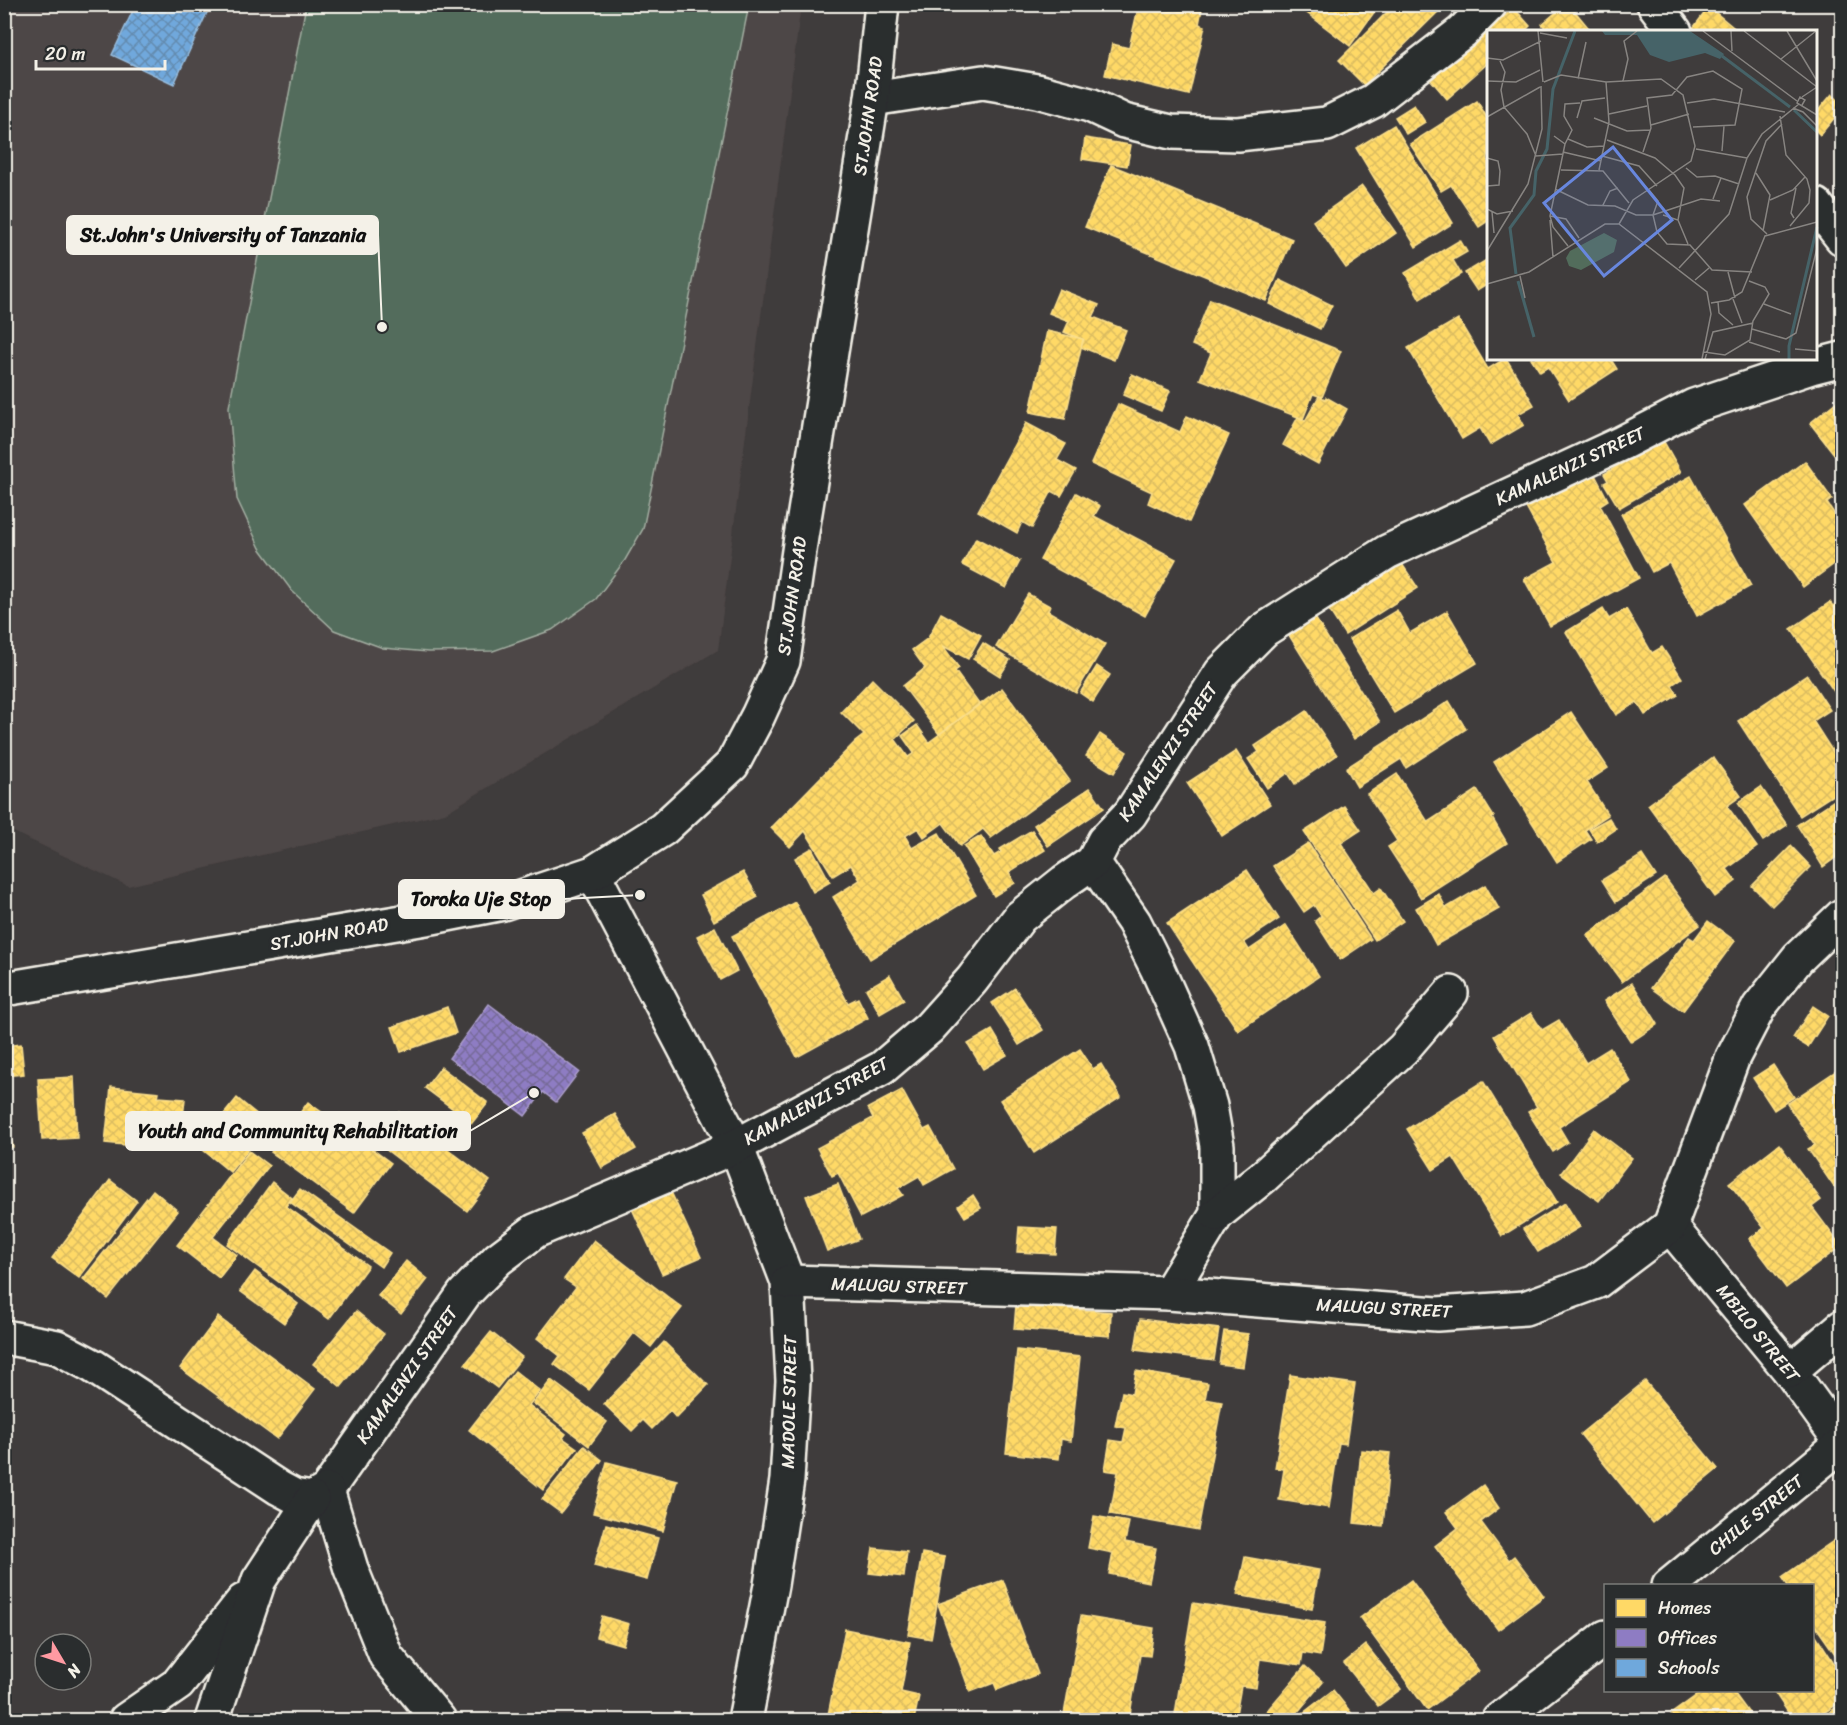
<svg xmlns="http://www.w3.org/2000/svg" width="1847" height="1725" font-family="Sriracha,sans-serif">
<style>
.built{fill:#4e4646}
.garden{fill:#526c5b;stroke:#a3aea2;stroke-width:1.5}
.homes{fill:url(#homes-cross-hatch);stroke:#fce08d;stroke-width:1.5}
.offices{fill:url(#offices-cross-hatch);stroke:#ad9fce;stroke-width:1.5}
.schools{fill:url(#schools-cross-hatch);stroke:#97bee0;stroke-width:1.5}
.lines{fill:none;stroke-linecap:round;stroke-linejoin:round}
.minor-casing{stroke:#f4f1e8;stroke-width:38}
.tertiary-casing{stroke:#f4f1e8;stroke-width:38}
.minor{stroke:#2a2d2e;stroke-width:33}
.tertiary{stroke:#2a2d2e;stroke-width:33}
.labels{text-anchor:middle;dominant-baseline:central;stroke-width:6;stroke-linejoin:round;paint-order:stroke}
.street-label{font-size:18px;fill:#f4f1e8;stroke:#2a2d2e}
.inset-river{fill:none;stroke:#466368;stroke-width:3}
.inset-road{fill:none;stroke:#878481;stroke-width:1.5}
.view{fill:#6887de;fill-opacity:0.15;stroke:#6887de;stroke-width:3}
.inset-edge{fill:none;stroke:#f4f1e8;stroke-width:3}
.leader{fill:none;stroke:#f4f1e8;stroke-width:2}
.callout-dot{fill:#f4f1e8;stroke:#2a2d2e;stroke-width:2}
.callout{fill:#f4f1e8;stroke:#f4f1e8;stroke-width:2}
.callout-label{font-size:20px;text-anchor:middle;font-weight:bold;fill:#111}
</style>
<defs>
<pattern id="homes-cross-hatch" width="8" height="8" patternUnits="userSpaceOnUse" patternTransform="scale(1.5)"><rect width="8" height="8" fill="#ffd966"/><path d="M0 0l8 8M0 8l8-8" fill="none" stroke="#dbbc60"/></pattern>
<pattern id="offices-cross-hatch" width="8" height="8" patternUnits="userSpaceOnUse" patternTransform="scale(1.5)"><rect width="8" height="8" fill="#8e7cc3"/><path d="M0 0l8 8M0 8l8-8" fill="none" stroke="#766a97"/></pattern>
<pattern id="schools-cross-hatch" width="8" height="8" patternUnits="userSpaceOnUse" patternTransform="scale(1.5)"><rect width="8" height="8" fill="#6fa8dc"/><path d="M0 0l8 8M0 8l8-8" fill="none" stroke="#648baf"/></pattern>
</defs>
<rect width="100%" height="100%" fill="#3f3c3c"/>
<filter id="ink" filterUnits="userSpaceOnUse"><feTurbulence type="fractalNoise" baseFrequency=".0167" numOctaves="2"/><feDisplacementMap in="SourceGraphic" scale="12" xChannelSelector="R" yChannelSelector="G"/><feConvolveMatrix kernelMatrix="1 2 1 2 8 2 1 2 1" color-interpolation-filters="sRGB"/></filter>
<g filter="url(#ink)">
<path class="built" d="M4,5H801L718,650L445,813L128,886L5,828Z"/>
<path class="garden" d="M306,5H749L643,529L625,560L596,599L552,630L493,651L428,652L383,648L334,630L292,591L260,548L237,499L229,407Z"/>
<g class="homes">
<path d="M1139,4H1203L1199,24L1205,26L1189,95L1105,75L1112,44L1129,48Z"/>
<path d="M1295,4H1380L1350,46Z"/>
<path d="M1395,4H1446L1364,85L1339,60Z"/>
<path d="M1566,4H1569L1592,32H1548L1542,24Z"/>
<path d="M1709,7L1739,32H1690Z"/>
<path d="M1514,8L1530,26L1524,32H1488V63L1447,99L1431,80Z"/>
<path d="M1832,94L1842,104V109L1820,135L1816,131V113Z"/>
<path d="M1477,101L1488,119V221L1479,227L1451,185L1441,191L1410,144Z"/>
<path d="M1414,105L1425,122L1406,134L1395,117Z"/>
<path d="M1394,125L1453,223L1416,247L1356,148Z"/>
<path d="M1085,138L1131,145L1127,166L1082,159Z"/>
<path d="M1111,165L1292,239L1266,301L1085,227Z"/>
<path d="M1362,186L1396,233L1346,268L1313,221Z"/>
<path d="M1460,240L1467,252L1453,260L1461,274L1420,299L1405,273Z"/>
<path d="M1488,259V284L1477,291L1465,273Z"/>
<path d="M1280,280L1332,305L1320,329L1269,304Z"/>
<path d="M1059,289L1099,305L1093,317L1126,330L1114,360L1081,347L1084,340L1064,332L1069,321L1049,313Z"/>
<path d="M1210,299L1341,351L1322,397L1313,394L1303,419L1200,379L1211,353L1192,345Z"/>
<path d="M1458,319L1488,369L1506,358L1534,405L1518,414L1524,425L1490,445L1480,428L1462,439L1408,348Z"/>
<path d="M1047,331L1083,339L1065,419L1030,412Z"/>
<path d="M1531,358H1610L1617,369L1569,400L1548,367L1540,372Z"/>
<path d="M1132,374L1170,391L1161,411L1123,395Z"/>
<path d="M1319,396L1325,399L1326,397L1347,409L1318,464L1283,445L1298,417L1305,421Z"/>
<path d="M1842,397V464L1810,423Z"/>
<path d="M1118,404L1180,432L1187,416L1229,435L1189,522L1148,503L1152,492L1091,464Z"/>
<path d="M1026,423L1066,444L1057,460L1076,470L1061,496L1052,491L1032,528L1022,522L1017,533L978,511Z"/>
<path d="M1663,440L1681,472L1619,508L1604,483L1608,481L1604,474Z"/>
<path d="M1805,461L1832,499L1827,503L1842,525V558L1803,587L1745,505Z"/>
<path d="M1591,467L1608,500L1600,505L1639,578L1550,626L1524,579L1556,562L1524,504Z"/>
<path d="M1691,476L1751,586L1697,616L1669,563L1652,572L1621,514Z"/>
<path d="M1076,493L1100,506L1094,516L1176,559L1145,616L1040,560Z"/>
<path d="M976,538L1020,561L1006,588L962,565Z"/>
<path d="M1400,561L1418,588L1345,635L1327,607Z"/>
<path d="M1028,594L1050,606L1048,611L1105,644L1076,693L996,647Z"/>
<path d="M1842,600V692L1837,696L1791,629L1830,602L1833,606Z"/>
<path d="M1603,609L1609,619L1626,609L1652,653L1662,647L1682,678L1672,685L1678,695L1645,715L1637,702L1616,715L1566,632Z"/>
<path d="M1397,610L1410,633L1447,611L1477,663L1394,713L1349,639Z"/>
<path d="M941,613L981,635L968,659L943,646L959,668L955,671L979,704L939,734L903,686L925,668L912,650L928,638Z"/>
<path d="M1314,616L1380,722L1354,739L1287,632Z"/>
<path d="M983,643L1010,660L1000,676L973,659Z"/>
<path d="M1097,666L1110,675L1093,702L1080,693Z"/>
<path d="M1807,675L1830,710L1813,721L1842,766V789L1800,816L1738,721Z"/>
<path d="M872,679L914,721L895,739L908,757L914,753L902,736L917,725L929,742L1002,688L1070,781L991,838L983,829L960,846L943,823L924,837L918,828L905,836L912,848L939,833L976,895L870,959L833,897L860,880L851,865L833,876L805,831L790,847L771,828L855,742L864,735L841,712Z"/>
<path d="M1449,701L1466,729L1406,768L1401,759L1357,787L1346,768Z"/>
<path d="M1307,711L1337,755L1295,784L1288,773L1267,788L1248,759L1259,752L1255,746Z"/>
<path d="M1571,712L1608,768L1587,782L1608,815L1585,830L1591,839L1557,862L1494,762Z"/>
<path d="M1100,734L1127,752L1114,773L1086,756Z"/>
<path d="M1236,751L1270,804L1222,836L1187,783Z"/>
<path d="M1713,757L1741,796L1727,806L1757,847L1727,869L1736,881L1715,897L1648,805Z"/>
<path d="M1397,774L1428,822L1477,790L1494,817L1492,818L1507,843L1421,898L1388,847L1397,841L1367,794Z"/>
<path d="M1761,787L1787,825L1763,841L1738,803Z"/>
<path d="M1090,788L1104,808L1048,846L1034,825Z"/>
<path d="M1842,795V853L1823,867L1797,825Z"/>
<path d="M1344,806L1361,830L1341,843L1374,893L1381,888L1403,921L1375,940L1304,832Z"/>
<path d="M1609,818L1616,829L1597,842L1589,829Z"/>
<path d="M1032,830L1045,850L1009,872L1015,883L994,896L964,846L981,836L994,856L1001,852L1000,849Z"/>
<path d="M1308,843L1371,939L1340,960L1315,921L1321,916L1314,905L1304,912L1273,866Z"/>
<path d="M1791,846L1811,867L1772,906L1752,886Z"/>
<path d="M812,848L830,882L813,892L795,858Z"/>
<path d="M1642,855L1656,876L1616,902L1602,880Z"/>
<path d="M1247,870L1279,919L1244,942L1249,950L1286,925L1319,976L1238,1031L1167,923Z"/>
<path d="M743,872L758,897L714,921L701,895Z"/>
<path d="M1665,878L1700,925L1622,982L1587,935Z"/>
<path d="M1485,885L1499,909L1436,945L1416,908L1439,894L1446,908Z"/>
<path d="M795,902L848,1003L858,998L868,1018L797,1057L732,936Z"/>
<path d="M1708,921L1735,941L1683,1011L1651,988L1689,937L1694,940Z"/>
<path d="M715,927L737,971L720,980L697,936Z"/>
<path d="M890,975L904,1000L880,1014L866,989Z"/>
<path d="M1632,983L1658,1024L1631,1042L1604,1001Z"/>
<path d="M1015,988L1043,1030L1019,1045L992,1003Z"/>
<path d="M1813,1006L1828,1016L1808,1047L1793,1038Z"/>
<path d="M447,1007L456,1033L401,1052L392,1027Z"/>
<path d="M1531,1013L1542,1030L1559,1020L1586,1063L1610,1048L1631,1082L1559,1127L1568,1142L1553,1152L1528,1112L1537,1107L1494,1036Z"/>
<path d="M992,1030L1007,1055L983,1069L968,1044Z"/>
<path d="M21,1044L24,1074L4,1076V1046Z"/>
<path d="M1080,1049L1093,1069L1101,1064L1121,1097L1034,1153L1000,1100Z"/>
<path d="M1773,1065L1794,1097L1774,1110L1753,1078Z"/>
<path d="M441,1067L488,1103L472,1123L425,1088Z"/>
<path d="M1842,1067V1182L1834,1187L1808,1149L1815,1145L1787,1104Z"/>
<path d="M74,1077L77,1138L42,1140L38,1079Z"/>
<path d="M1483,1081L1557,1202L1502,1236L1453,1157L1433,1170L1407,1129Z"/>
<path d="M111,1087L159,1092L158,1097L185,1099L180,1145L155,1142V1148L105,1143Z"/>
<path d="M902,1090L924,1130L930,1127L953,1169L924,1185L919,1176L898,1188L903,1195L861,1217L838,1173L832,1176L817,1148L873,1118L868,1108Z"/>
<path d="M237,1098L269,1124L230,1172L198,1146Z"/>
<path d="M308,1102L391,1163L354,1213L271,1152Z"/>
<path d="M399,1112L490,1181L467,1211L376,1142Z"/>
<path d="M615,1114L636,1149L602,1168L582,1133Z"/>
<path d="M4,1122H6L13,1147L4,1149Z"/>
<path d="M1594,1129L1632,1158L1599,1201L1561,1173Z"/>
<path d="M1779,1144L1821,1200L1812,1207L1841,1246L1786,1288L1749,1239L1764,1228L1729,1183Z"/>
<path d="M249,1151L269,1166L213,1237L237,1255L219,1278L177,1245Z"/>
<path d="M110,1180L137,1201L79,1278L52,1258Z"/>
<path d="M666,1181L701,1257L662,1274L628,1200Z"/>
<path d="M272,1182L292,1198L286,1206L368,1266L329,1319L227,1244Z"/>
<path d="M838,1184L859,1239L827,1251L806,1196Z"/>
<path d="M300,1189L390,1253L381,1267L290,1202Z"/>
<path d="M153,1190L178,1211L108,1299L83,1279Z"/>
<path d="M973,1195L981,1208L965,1217L958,1206Z"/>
<path d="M1565,1203L1580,1227L1538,1252L1523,1229Z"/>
<path d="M1019,1227L1057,1229L1055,1254L1017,1252Z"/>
<path d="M594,1240L682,1308L651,1347L634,1333L589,1390L554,1364L560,1356L537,1338L576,1287L564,1279Z"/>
<path d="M406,1261L428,1279L401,1314L378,1296Z"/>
<path d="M255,1271L298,1304L284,1323L240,1291Z"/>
<path d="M1016,1305L1111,1312L1110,1336L1014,1329Z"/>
<path d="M356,1311L384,1334L341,1387L313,1364Z"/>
<path d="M218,1317L315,1389L277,1439L180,1368Z"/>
<path d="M1140,1319L1219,1329L1214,1360L1135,1350Z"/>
<path d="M1224,1331L1248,1334L1243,1367L1219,1364Z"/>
<path d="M491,1332L522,1357L497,1388L465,1364Z"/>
<path d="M664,1342L708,1385L676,1418L670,1411L652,1429L643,1420L632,1431L604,1404Z"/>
<path d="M1017,1350L1080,1357L1071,1441L1061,1439L1059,1459L1006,1453Z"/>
<path d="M515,1371L540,1391L529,1405L566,1434L563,1438L577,1448L543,1490L469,1430Z"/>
<path d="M1136,1371L1208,1383L1205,1399L1222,1402L1198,1530L1110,1514L1118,1472L1105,1470L1110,1440L1123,1442L1126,1428L1115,1426L1122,1392L1132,1394Z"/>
<path d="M1290,1375L1355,1384L1346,1444L1339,1443L1329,1508L1279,1500L1284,1469L1275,1468Z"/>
<path d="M551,1380L607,1422L589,1446L533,1403Z"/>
<path d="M1645,1381L1718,1469L1652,1523L1580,1434Z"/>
<path d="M584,1446L602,1460L561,1513L542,1499Z"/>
<path d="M1361,1450L1390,1453L1383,1526L1354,1523Z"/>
<path d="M607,1462L677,1480L663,1531L593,1513Z"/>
<path d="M1483,1485L1499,1508L1481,1522L1509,1560L1514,1556L1544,1596L1498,1630L1435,1546L1458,1528L1446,1512Z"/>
<path d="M1094,1516L1129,1522L1125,1542L1156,1548L1149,1582L1109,1574L1113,1553L1088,1548Z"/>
<path d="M606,1524L658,1538L647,1580L594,1566Z"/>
<path d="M1839,1537L1842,1542V1660L1840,1661L1812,1621V1586H1788L1782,1577Z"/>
<path d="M873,1548L907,1552L904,1577L869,1573Z"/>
<path d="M922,1553L945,1557L931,1639L908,1635Z"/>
<path d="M1245,1557L1319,1570L1312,1609L1237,1595Z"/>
<path d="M1003,1580L1038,1674L997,1690L994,1683L970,1692L938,1604Z"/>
<path d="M1411,1580L1479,1671L1427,1710L1360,1618Z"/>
<path d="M1193,1603L1325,1623L1320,1656L1303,1653L1301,1665L1260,1659L1256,1688L1241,1686L1235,1720H1174Z"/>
<path d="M602,1616L629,1624L623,1645L596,1637Z"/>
<path d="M1081,1616L1154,1628L1150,1656L1140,1655L1129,1720H1063Z"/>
<path d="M845,1629L910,1642L901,1692L919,1696L914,1720H827Z"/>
<path d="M1812,1629L1842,1675V1701L1813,1720H1793L1773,1690H1812Z"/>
<path d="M1366,1645L1401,1689L1378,1706L1344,1663Z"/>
<path d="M1305,1666L1323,1682L1291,1720H1259Z"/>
<path d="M1333,1690L1357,1720H1294Z"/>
<path d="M1704,1690H1732L1754,1720H1676L1671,1714Z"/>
<path d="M1837,1707L1842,1715V1720H1818Z"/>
</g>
<path class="offices" d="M489,1004L579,1072L556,1102L543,1092L525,1116L449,1058Z"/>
<path class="schools" d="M136,4H211L174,84L112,55Z"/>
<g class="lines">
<defs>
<g id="minor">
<path d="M1654,4L1675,32"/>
<path d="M872,99L983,82L1037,91L1090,105L1124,121L1171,132L1238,134L1327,124L1373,101L1462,32L1490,4"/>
<path d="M1816,205L1842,238"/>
<path d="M1093,862L1134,922L1157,968L1192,1046L1210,1106L1217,1146V1214L1169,1293"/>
<path d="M593,873L736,1146L788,1282L793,1381L787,1480L771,1585L745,1720"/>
<path d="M1217,1214L1263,1177L1403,1049L1451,993"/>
<path d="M1670,1226L1790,1371L1842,1443"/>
<path d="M788,1282L1169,1293L1437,1314L1525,1308L1596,1282L1670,1226L1733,1057L1759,1007L1798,958L1842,916"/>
<path d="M4,1337L57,1347L93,1366L279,1488L294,1496L312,1499L327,1490L464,1294L498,1259L535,1231L736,1146L882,1068L929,1028L972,980L1020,917L1064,882L1093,862L1104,841L1130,814L1221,673L1264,630L1387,552L1622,443L1694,406L1811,367L1842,359"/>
<path d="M1790,1371L1842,1327"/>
<path d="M327,1490L351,1569L386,1656L439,1720"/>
<path d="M1669,1586L1842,1444"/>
<path d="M126,1720L178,1684L243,1601"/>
<path d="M212,1720L259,1580L312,1499"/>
<path d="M1499,1720L1606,1637"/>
</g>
<path id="tertiary" d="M4,989L432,917L503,903L593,873L663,829L732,765L758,716L783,661L801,537L872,99L882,4"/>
</defs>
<use href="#minor" class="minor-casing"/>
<use href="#tertiary" class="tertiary-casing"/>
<use href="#minor" class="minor"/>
<use href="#tertiary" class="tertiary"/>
</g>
</g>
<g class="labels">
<g class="street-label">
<text transform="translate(868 116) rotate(-82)">ST.JOHN ROAD</text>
<text transform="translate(1570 466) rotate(-25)">KAMALENZI STREET</text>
<text transform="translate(792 596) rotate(-82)">ST.JOHN ROAD</text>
<text transform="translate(1168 752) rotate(-56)">KAMALENZI STREET</text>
<text transform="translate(329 934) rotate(-10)">ST.JOHN ROAD</text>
<text transform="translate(816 1101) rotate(-29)">KAMALENZI STREET</text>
<text transform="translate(899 1286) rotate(2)">MALUGU STREET</text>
<text transform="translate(1384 1308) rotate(3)">MALUGU STREET</text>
<text transform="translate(1758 1333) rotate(51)">MBILO STREET</text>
<text transform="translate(407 1375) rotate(-55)">KAMALENZI STREET</text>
<text transform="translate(789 1402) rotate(-89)">MADOLE STREET</text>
<text transform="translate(1756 1515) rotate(-39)">CHILE STREET</text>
</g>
</g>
<g transform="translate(1487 30)">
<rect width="330" height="330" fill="#3f3c3c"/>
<path d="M117,203L130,210L127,222L94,240L82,236L79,228L83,221Z" fill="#526c5b"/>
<path d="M115,1H203L237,24L233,29L218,23L182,32L163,25L150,5H118Z" fill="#466368"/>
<path class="inset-river" d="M235,26L303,77M307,80L330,102M29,244L23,198L47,165L49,141L60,119L66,59L88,1M31,251L47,307M302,329V316L330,197"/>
<path class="inset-road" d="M51,1L56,52M216,1L310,71M244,1L245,21M257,1L330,57M300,1L330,51M53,3L80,8M0,28L16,30L54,11M294,29L329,1M13,31L18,42L14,60L17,77L40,104L49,126L76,124M91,49L99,12M0,51L29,52L53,40M136,51L141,29L137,11L150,1M57,52L74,45L119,52L174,49L196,65L208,116L204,131L146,170L132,194M315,67L330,57M200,73L227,69L298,82M315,75L318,70L313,67L310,73L330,85M306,78L316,82L330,96M122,84L160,76M293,86L299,125L320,149L323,160L322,173L303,196M0,87L53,57M90,88L95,71L118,68M107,88L140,101L163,100M164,95L202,84M67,106L78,114L63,186L66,197L81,216M81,109L100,117L117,116M120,110L168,128L188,145L197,158L191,190M78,114L85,100L77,86L78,74L93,73M209,119L260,128M235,121L237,96M76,122L114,131M156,122L164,98L160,68L185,65L200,47L226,41L255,59L248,95L206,97M115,126L152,136L170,156M0,128L11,131L13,141L12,155L0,156M199,138L210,147L228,146L252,154M74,140L116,141L142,173M112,140L122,92L119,52M269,143L283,165L276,201M68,159L101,175L128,176L149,185H166L170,202L180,214L203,215L225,240L265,242M162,160L171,171L166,185M226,169L234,148M283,170L306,160L318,147M116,175L123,161L131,158M0,179L10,184L26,181M5,182L7,203M166,185L214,169L233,171M176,185L191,190L201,214M63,186L79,189L92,208M307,188L304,183L309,158M63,190L66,227M280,204L264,189L260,167L279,111L295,94M0,221L41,154L55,99L54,56M192,238L242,184L260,128L275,104L312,74M241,242L248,268M33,246L38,268M208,250L222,238M0,254L42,242L118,194H132L220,262L224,284L215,329M246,269L255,293M231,272L232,283L246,295M224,273L242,270L255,262L278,206L330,192M277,274L304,284M265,299L299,309L309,303L330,218M262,312L293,322M308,319L330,321M217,322L238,325L263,310L266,291L282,264L278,257L262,251M218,329L226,302L266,293"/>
<path class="view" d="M126,117L185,190L117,246L57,173Z"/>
<rect width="330" height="330" class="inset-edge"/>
</g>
<path class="leader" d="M382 327L378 235M640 895L564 899M534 1093L470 1131"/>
<g class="callout-dot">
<circle cx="382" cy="327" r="6"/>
<circle cx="640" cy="895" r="6"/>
<circle cx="534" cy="1093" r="6"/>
</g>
<g class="callout">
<rect x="67" y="216" width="311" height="38" rx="6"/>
<rect x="399" y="880" width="165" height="38" rx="6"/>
<rect x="126" y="1112" width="344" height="38" rx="6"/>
</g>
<g class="callout-label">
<text x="223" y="242">St.John's University of Tanzania</text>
<text x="481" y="906">Toroka Uje Stop</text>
<text x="298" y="1138">Youth and Community Rehabilitation</text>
</g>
<rect width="1847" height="1725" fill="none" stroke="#2a2d2e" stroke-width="24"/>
<rect x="12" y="12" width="1823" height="1701" fill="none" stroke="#f4f1e8" stroke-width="2" filter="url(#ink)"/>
<rect x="1604" y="1584" width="210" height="108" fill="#2a2d2e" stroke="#7b7b78" stroke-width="1.5"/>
<rect x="1616" y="1599" width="30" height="18" fill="#ffd966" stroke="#7b7b78" stroke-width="1.5"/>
<text x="1658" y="1614" font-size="18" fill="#f4f1e8">Homes</text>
<rect x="1616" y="1629" width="30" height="18" fill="#8e7cc3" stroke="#7b7b78" stroke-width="1.5"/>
<text x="1658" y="1644" font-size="18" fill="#f4f1e8">Offices</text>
<rect x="1616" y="1659" width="30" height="18" fill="#6fa8dc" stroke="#7b7b78" stroke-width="1.5"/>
<text x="1658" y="1674" font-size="18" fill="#f4f1e8">Schools</text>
<g transform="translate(63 1662) rotate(129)"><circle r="28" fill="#2a2d2e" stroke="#7b7b78" stroke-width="1.5"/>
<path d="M0-4.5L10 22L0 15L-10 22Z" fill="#ff9aa2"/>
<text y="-9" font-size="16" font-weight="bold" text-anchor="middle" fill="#f4f1e8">N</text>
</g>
<path d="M36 60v9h129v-9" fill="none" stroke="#f4f1e8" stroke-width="3"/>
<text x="45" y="60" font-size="18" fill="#f4f1e8" stroke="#2a2d2e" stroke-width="4.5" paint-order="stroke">20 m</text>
</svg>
